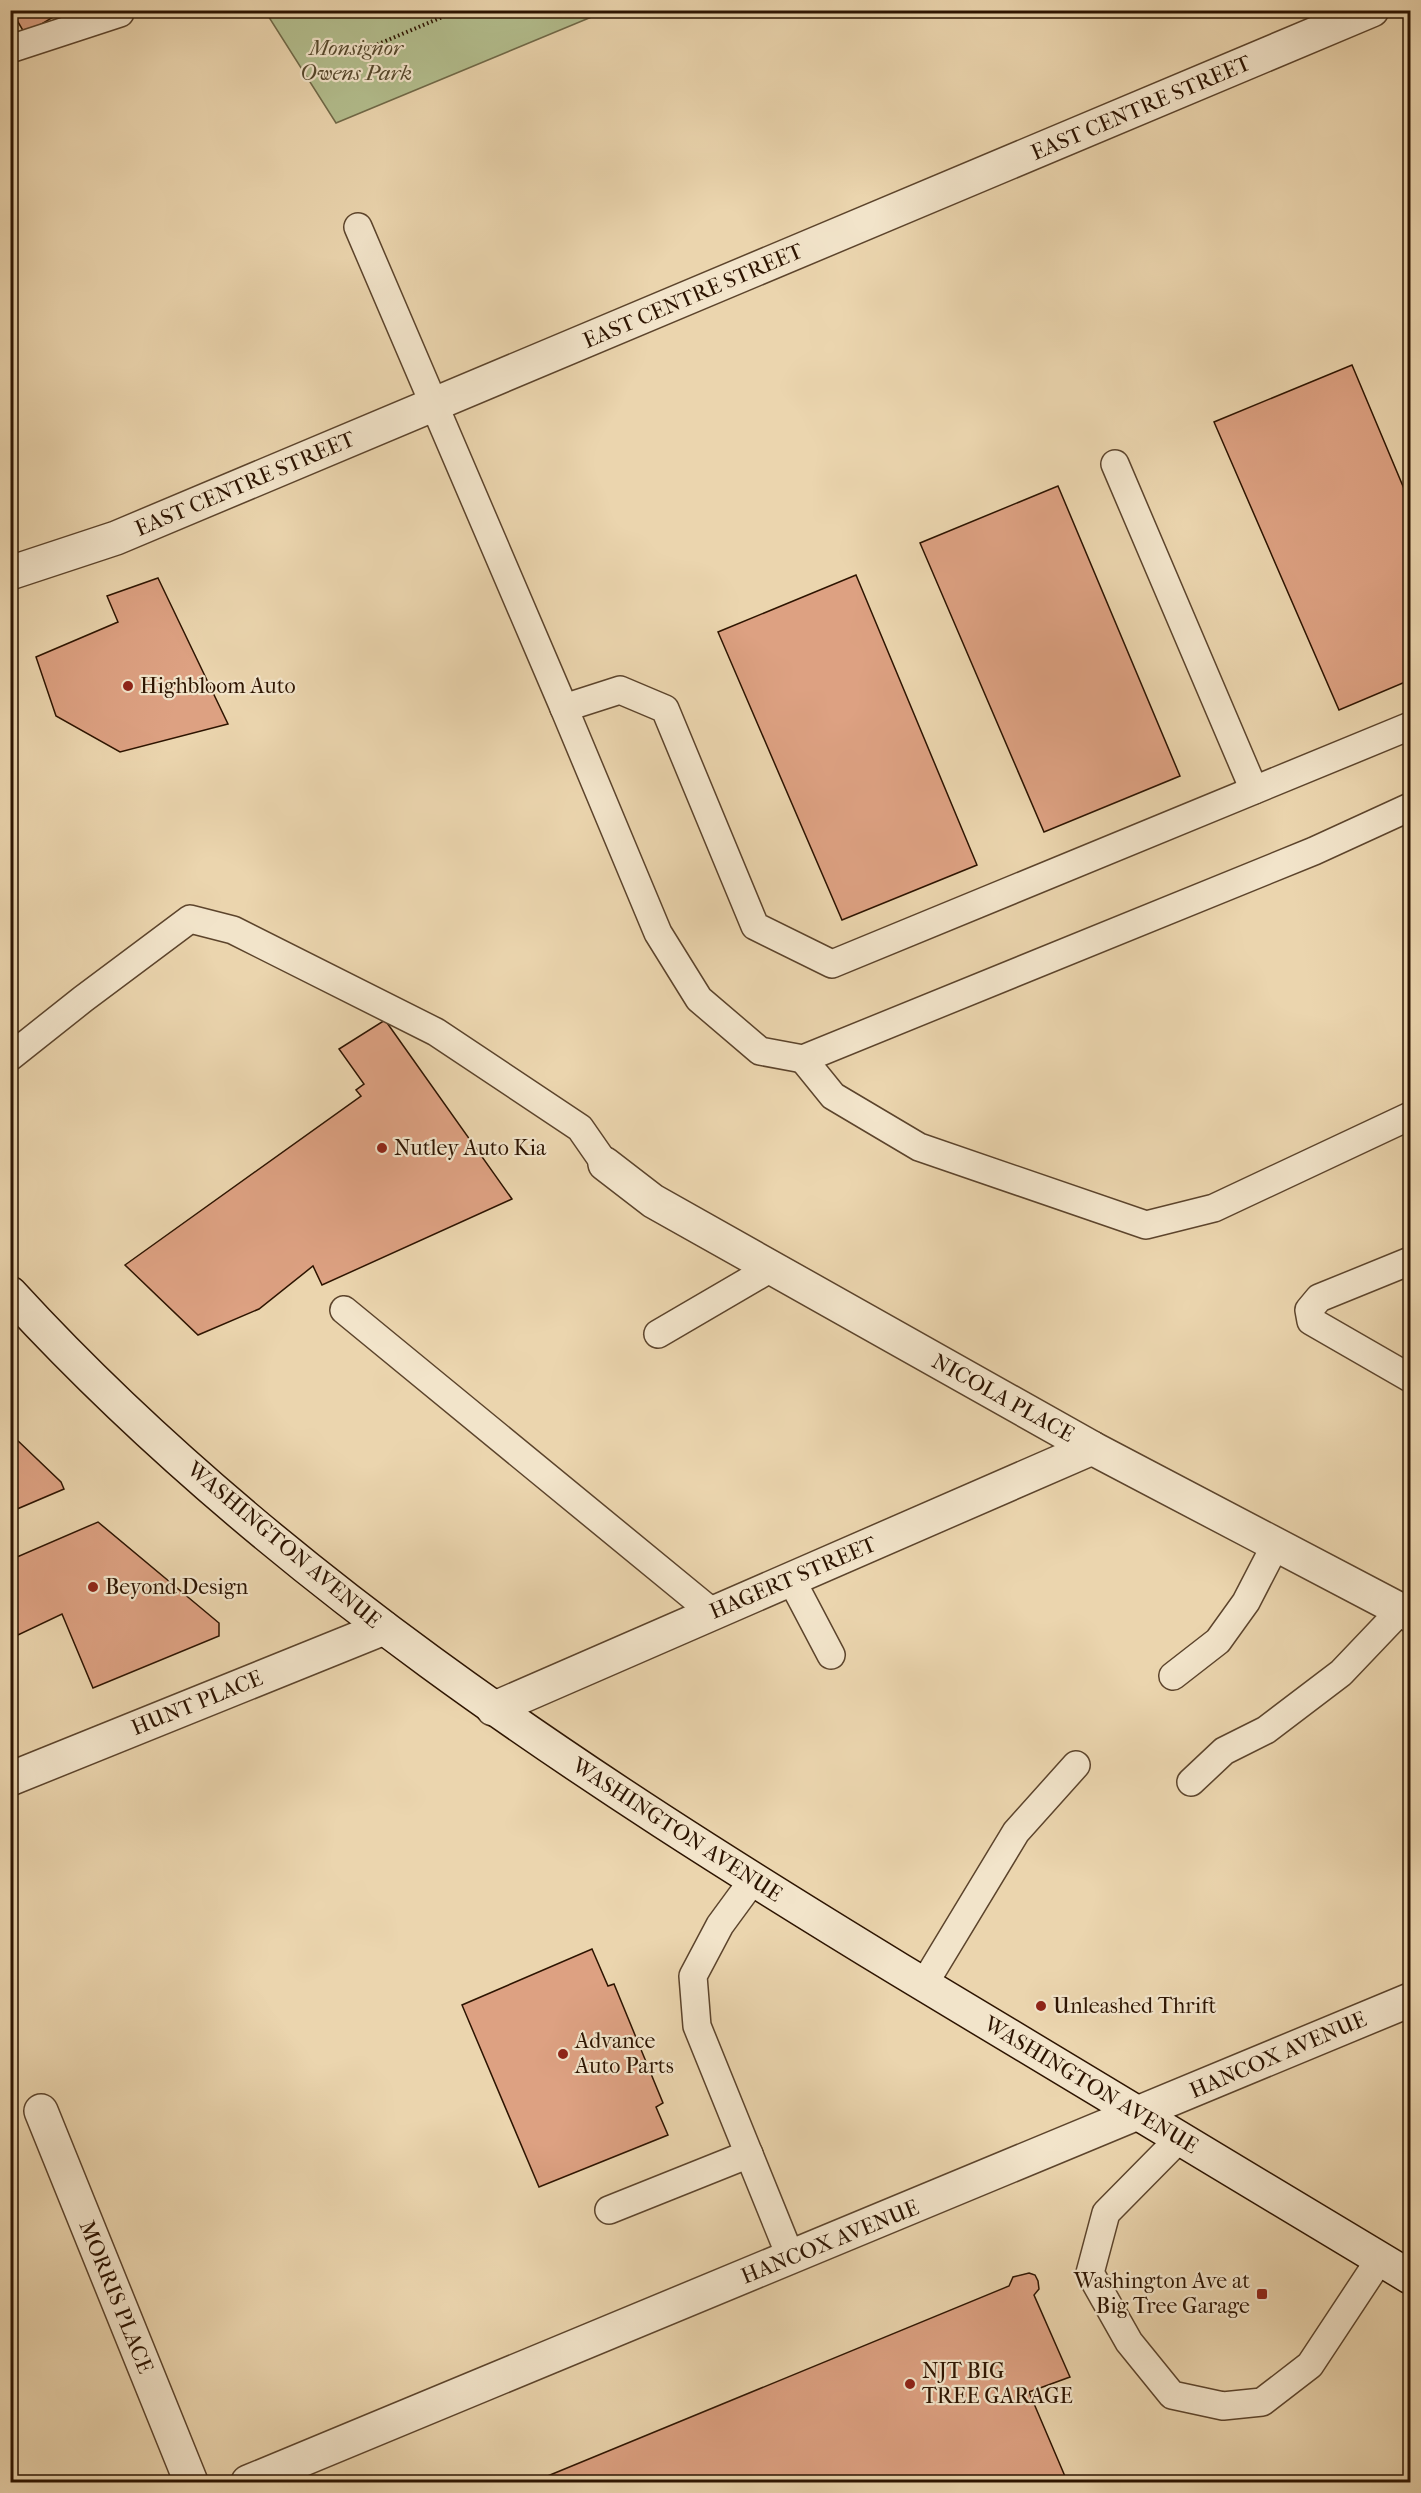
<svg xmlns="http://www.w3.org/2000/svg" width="1421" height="2493" font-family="'IM FELL French Canon',serif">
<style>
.green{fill:#b3be8e;stroke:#706948;stroke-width:1.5}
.building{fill:#dda182;stroke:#2d1401;stroke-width:1.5}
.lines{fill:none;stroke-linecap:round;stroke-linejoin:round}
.lane-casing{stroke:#5c442c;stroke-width:30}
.street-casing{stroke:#5c442c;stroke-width:36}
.secondary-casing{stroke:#2d1401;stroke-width:36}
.path{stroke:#2d1401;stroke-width:4;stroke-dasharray:1.5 3;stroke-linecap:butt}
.lane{stroke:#f2e4ca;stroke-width:27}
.street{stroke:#f2e4ca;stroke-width:33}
.secondary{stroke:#f2e4ca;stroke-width:33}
.poi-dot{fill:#8f2418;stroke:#f2e4ca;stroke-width:2}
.labels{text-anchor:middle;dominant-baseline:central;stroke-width:4.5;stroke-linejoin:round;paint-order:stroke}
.park-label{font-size:22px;font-style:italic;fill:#55472b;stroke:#f2e4ca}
.street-label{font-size:22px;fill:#2d1401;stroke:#f2e4ca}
.poi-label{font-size:22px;fill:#2d1401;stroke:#f2e4ca;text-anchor:start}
</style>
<rect width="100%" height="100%" fill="#ebd5ae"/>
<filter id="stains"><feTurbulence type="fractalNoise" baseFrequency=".00333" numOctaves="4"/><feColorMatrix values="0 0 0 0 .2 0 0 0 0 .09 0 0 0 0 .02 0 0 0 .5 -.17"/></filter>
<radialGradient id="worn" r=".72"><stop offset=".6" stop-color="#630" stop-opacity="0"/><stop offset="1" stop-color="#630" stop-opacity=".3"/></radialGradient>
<path class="green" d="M265,11H606L336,123Z"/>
<g class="building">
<path d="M11,10H52L55,16L25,34Z"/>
<path d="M1352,365L1410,503V680L1339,710L1214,422Z"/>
<path d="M1058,486L1180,776L1044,832L920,543Z"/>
<path d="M856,575L977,865L842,920L718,632Z"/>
<path d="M158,578L228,724L120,752L56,716L36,657L118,622L107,596Z"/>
<path d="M385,1020L512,1199L322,1285L313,1266L259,1309L198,1335L125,1265L361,1096L356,1090L364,1084L339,1049Z"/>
<path d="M15,1438L61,1482L64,1489L10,1512V1440Z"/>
<path d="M98,1522L219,1623V1636L93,1688L62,1614L18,1635L10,1615V1560Z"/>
<path d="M592,1949L608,1986L614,1984L663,2103L656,2107L668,2135L539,2187L462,2005Z"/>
<path d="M1029,2273L1035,2275L1038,2281L1039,2289L1034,2295L1070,2377L1029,2392L1067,2481L533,2482L1009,2286L1013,2277Z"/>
</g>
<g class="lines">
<defs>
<g id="lane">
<path d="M10,49L120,13"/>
<path d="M358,227L564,708L620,690L665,709L755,926L832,964L1410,726"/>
<path d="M1115,464L1254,790"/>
<path d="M564,708L658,933L699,999L760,1051L803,1059L1314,851L1410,807"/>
<path d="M10,1057L83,999L190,919L233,930L436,1032L580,1128L605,1164"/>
<path d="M803,1059L833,1096L919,1147L1146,1225L1214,1208L1410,1116"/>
<path d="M1410,1261L1319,1298L1309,1310L1311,1321L1410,1378"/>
<path d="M344,1310L713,1613"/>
<path d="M658,1334L771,1268"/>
<path d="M791,1579L831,1655"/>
<path d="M1173,1676L1218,1641L1246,1602L1276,1544"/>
<path d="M1191,1782L1224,1751L1266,1730L1341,1673L1401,1610"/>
<path d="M753,1880L720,1925L693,1976L697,2026L791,2258"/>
<path d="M924,1984L1016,1832L1076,1765"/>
<path d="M1179,2139L1106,2213L1090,2273L1129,2342L1172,2395L1223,2406L1262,2402L1310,2365L1380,2259"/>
<path d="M609,2210L749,2154"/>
</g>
<g id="street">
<path d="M10,573L116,538L1372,10"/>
<path d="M605,1164L653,1201L1092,1448L1410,1615"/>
<path d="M493,1709L1092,1448"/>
<path d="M10,1779L384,1628"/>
<path d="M41,2111L191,2482"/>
<path d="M248,2482L1410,2000"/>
</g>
<path id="secondary" d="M10,1293C264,1570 582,1776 900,1970C1070,2073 1240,2175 1410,2277"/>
</defs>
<use href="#lane" class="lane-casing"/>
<use href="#street" class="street-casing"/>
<use href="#secondary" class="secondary-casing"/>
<path class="path" d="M369,48L459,10"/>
<use href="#lane" class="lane"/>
<use href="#street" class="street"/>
<use href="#secondary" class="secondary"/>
</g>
<g class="poi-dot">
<circle cx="128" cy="686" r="6"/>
<circle cx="382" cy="1148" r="6"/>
<circle cx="93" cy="1587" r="6"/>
<circle cx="1041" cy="2006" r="6"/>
<circle cx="563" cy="2054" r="6"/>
<rect x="1256" y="2288" width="12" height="12" rx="3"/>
<circle cx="910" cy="2384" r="6"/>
</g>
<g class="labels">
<g class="park-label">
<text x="356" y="48">Monsignor<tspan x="356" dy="25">Owens Park</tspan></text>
</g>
<g class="street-label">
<text transform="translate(1141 108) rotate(-23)">EAST CENTRE STREET</text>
<text transform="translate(693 296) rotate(-23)">EAST CENTRE STREET</text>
<text transform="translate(245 484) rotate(-23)">EAST CENTRE STREET</text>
<text transform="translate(1003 1398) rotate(29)">NICOLA PLACE</text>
<text transform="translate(284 1545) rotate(40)">WASHINGTON AVENUE</text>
<text transform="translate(793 1578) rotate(-23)">HAGERT STREET</text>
<text transform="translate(197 1703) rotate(-22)">HUNT PLACE</text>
<text transform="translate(677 1830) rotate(33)">WASHINGTON AVENUE</text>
<text transform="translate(1278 2055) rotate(-23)">HANCOX AVENUE</text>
<text transform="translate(1091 2085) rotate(31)">WASHINGTON AVENUE</text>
<text transform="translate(830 2242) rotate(-22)">HANCOX AVENUE</text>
<text transform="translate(116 2297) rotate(68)">MORRIS PLACE</text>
</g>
<g class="poi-label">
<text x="140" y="686">Highbloom Auto</text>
<text x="394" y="1148">Nutley Auto Kia</text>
<text x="105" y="1587">Beyond Design</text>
<text x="1053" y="2006">Unleashed Thrift</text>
<text x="575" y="2041">Advance<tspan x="575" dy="25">Auto Parts</tspan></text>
<text x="1250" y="2281" text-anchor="end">Washington Ave at<tspan x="1250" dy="25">Big Tree Garage</tspan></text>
<text x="922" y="2371">NJT BIG<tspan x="922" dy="25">TREE GARAGE</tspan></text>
</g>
</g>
<rect width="1421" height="2493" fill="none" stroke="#ebd5ae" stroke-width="36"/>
<rect x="12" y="12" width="1397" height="2469" fill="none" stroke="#2d1401" stroke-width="3"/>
<rect x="18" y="18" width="1385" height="2457" fill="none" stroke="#2d1401" stroke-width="1.5"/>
<rect width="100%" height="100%" filter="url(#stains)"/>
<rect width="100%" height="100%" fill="url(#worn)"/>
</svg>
